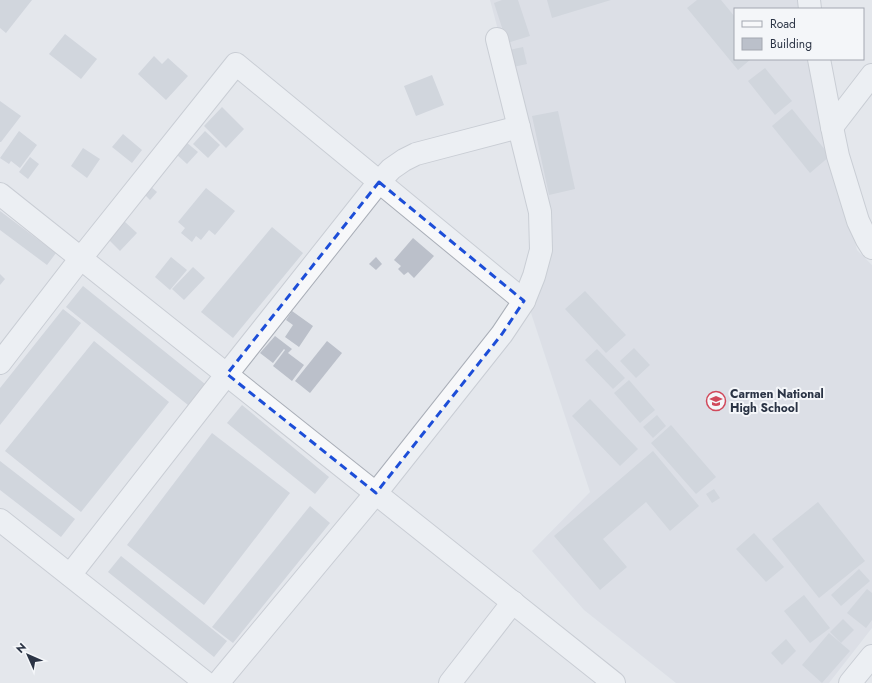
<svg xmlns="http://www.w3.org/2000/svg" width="872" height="683" font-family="Jost,sans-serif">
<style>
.built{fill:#d2d6de}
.building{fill:#bbc0ca}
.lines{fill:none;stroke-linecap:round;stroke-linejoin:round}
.minor-casing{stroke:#a9aeb7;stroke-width:24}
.minor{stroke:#f7f8fa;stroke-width:22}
.marked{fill:none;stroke:#1d4ed8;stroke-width:3;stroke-dasharray:8 5;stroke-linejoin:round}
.labels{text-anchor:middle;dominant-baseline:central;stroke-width:4;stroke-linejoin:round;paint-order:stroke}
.poi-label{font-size:12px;font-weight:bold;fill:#2b3445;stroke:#f4f6f9;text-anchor:start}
</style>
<rect width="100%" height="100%" fill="#e4e7ec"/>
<path class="built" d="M490,0H797L799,9H735V59H809L818,102L857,250L872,265V628L829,683H676L584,610L532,551L590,492L530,310L551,228Z"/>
<g class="building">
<path d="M0,0H32L6,33L0,28Z"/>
<path d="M502,0H518L530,36L507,43L494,3Z"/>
<path d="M547,0H611L552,18Z"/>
<path d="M697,0H721L735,17V59H751L738,70L687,8Z"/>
<path d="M65,34L97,59L81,79L49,54Z"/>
<path d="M523,47L527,64L513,67L509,50Z"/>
<path d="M154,56L162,64L168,58L188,76L166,100L138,74Z"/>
<path d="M765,68L792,101L775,115L748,81Z"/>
<path d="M432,75L444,105L416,116L404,86Z"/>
<path d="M0,101L21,116L1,142H0Z"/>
<path d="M222,107L244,129L226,148L204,126Z"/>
<path d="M792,109L830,156L810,173L772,126Z"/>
<path d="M558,111L575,189L549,195L532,116Z"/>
<path d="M19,131L37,145L20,168L11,161L9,164L0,158Z"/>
<path d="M205,131L220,145L208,158L193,144Z"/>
<path d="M123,134L142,150L132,163L112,147Z"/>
<path d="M186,142L198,152L187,164L176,154Z"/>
<path d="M83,148L100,159L87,178L71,166Z"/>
<path d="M30,157L39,164L28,179L19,172Z"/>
<path d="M150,186L157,192L150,200L143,193Z"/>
<path d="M206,188L235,211L215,235L209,230L201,240L196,236L192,242L181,233L185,228L178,222Z"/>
<path d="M0,211L56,253L47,265L0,230Z"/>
<path d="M124,221L137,233L120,251L108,239Z"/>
<path d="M272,227L303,253L233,338L201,312Z"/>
<path d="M413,238L434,256L414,278L408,272L404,275L398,269L401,266L394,260Z"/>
<path d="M171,257L187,270L170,290L155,277Z"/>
<path d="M376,257L382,264L376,270L369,264Z"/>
<path d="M193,267L205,278L184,300L172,289Z"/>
<path d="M0,274L5,279L0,285Z"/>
<path d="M83,286L205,384L188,405L66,307Z"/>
<path d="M585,291L626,335L606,353L565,309Z"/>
<path d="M63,309L81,323L0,425V388Z"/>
<path d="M292,311L313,326L299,347L285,337L293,325L286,320Z"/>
<path d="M275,336L292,349L288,353L304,365L292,381L273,366L285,350L284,349L273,363L260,353Z"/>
<path d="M94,341L169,402L81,512L5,451Z"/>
<path d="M327,341L342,353L310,393L295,381Z"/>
<path d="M634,348L650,365L636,378L620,361Z"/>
<path d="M597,349L625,378L613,389L585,360Z"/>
<path d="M629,380L655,410L640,423L614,393Z"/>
<path d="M590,399L638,449L620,466L572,416Z"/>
<path d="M242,405L329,477L315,494L227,423Z"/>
<path d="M657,415L666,426L653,438L643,427Z"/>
<path d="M671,425L716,477L696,494L651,443Z"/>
<path d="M212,433L290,493L204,605L127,545Z"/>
<path d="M653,451L699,506L670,531L646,502L603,539L627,567L600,590L554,536Z"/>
<path d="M0,461L75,519L61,537L0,490Z"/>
<path d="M714,489L720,498L712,503L706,494Z"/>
<path d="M818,502L865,561L819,598L772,539Z"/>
<path d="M310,506L330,523L233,643L212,627Z"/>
<path d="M754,533L784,567L766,582L736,549Z"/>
<path d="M121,556L227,641L214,657L108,572Z"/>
<path d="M859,569L870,581L841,606L831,595Z"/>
<path d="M867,589L872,593V620L866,628L847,613Z"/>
<path d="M804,595L830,628L810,643L784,611Z"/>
<path d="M843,619L854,630L841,643L830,632Z"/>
<path d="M829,633L850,651L822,683L802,665Z"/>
<path d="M786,639L796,651L782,665L771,653Z"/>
</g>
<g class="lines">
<defs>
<g id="minor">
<path d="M809,0L810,9"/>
<path d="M819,59L832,127L838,156L858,221L867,240L872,248"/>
<path d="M832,127L872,75"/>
<path d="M0,194L614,683"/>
<path d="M0,363L81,258L236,64L524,301"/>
<path d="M0,520L206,683"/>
<path d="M70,575L227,374L379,182L391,169L404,160L416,154L519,127"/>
<path d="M218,683L376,493L502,334L524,301L534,276L541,250L540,212L497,39"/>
<path d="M450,683L513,602"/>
<path d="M850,683L872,656"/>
</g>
</defs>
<use href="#minor" class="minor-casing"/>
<use href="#minor" class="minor"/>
</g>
<path d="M0 0H872V683H0ZM379,182L524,301L502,334L376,493L227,374Z" fill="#e4e7ec" fill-opacity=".55" fill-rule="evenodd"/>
<path class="marked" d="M379,182L524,301L502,334L376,493L227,374Z"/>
<defs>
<symbol id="school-ring" viewBox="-11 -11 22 22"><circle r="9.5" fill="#f4f6f9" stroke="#d1495b" stroke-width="1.5"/><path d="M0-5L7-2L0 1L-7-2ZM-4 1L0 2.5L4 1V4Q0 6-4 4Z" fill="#d1495b"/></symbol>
</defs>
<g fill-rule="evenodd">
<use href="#school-ring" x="705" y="390" width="22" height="22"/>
</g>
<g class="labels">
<g class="poi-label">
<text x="730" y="394">Carmen National<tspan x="730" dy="14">High School</tspan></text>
</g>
</g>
<rect x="734" y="8" width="130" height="52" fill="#f4f6f9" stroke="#a4a8b1"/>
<rect x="742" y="21" width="20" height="6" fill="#f7f8fa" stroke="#a4a8b1"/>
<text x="770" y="28" font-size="12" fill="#2b3445">Road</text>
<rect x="742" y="38" width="20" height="12" fill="#bbc0ca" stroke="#a4a8b1"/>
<text x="770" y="48" font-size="12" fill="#2b3445">Building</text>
<g transform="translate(28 655) rotate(315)" stroke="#f4f6f9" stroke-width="3" paint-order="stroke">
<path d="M0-3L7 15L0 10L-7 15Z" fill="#2b3445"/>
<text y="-6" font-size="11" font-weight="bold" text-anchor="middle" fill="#2b3445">N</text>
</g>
</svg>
